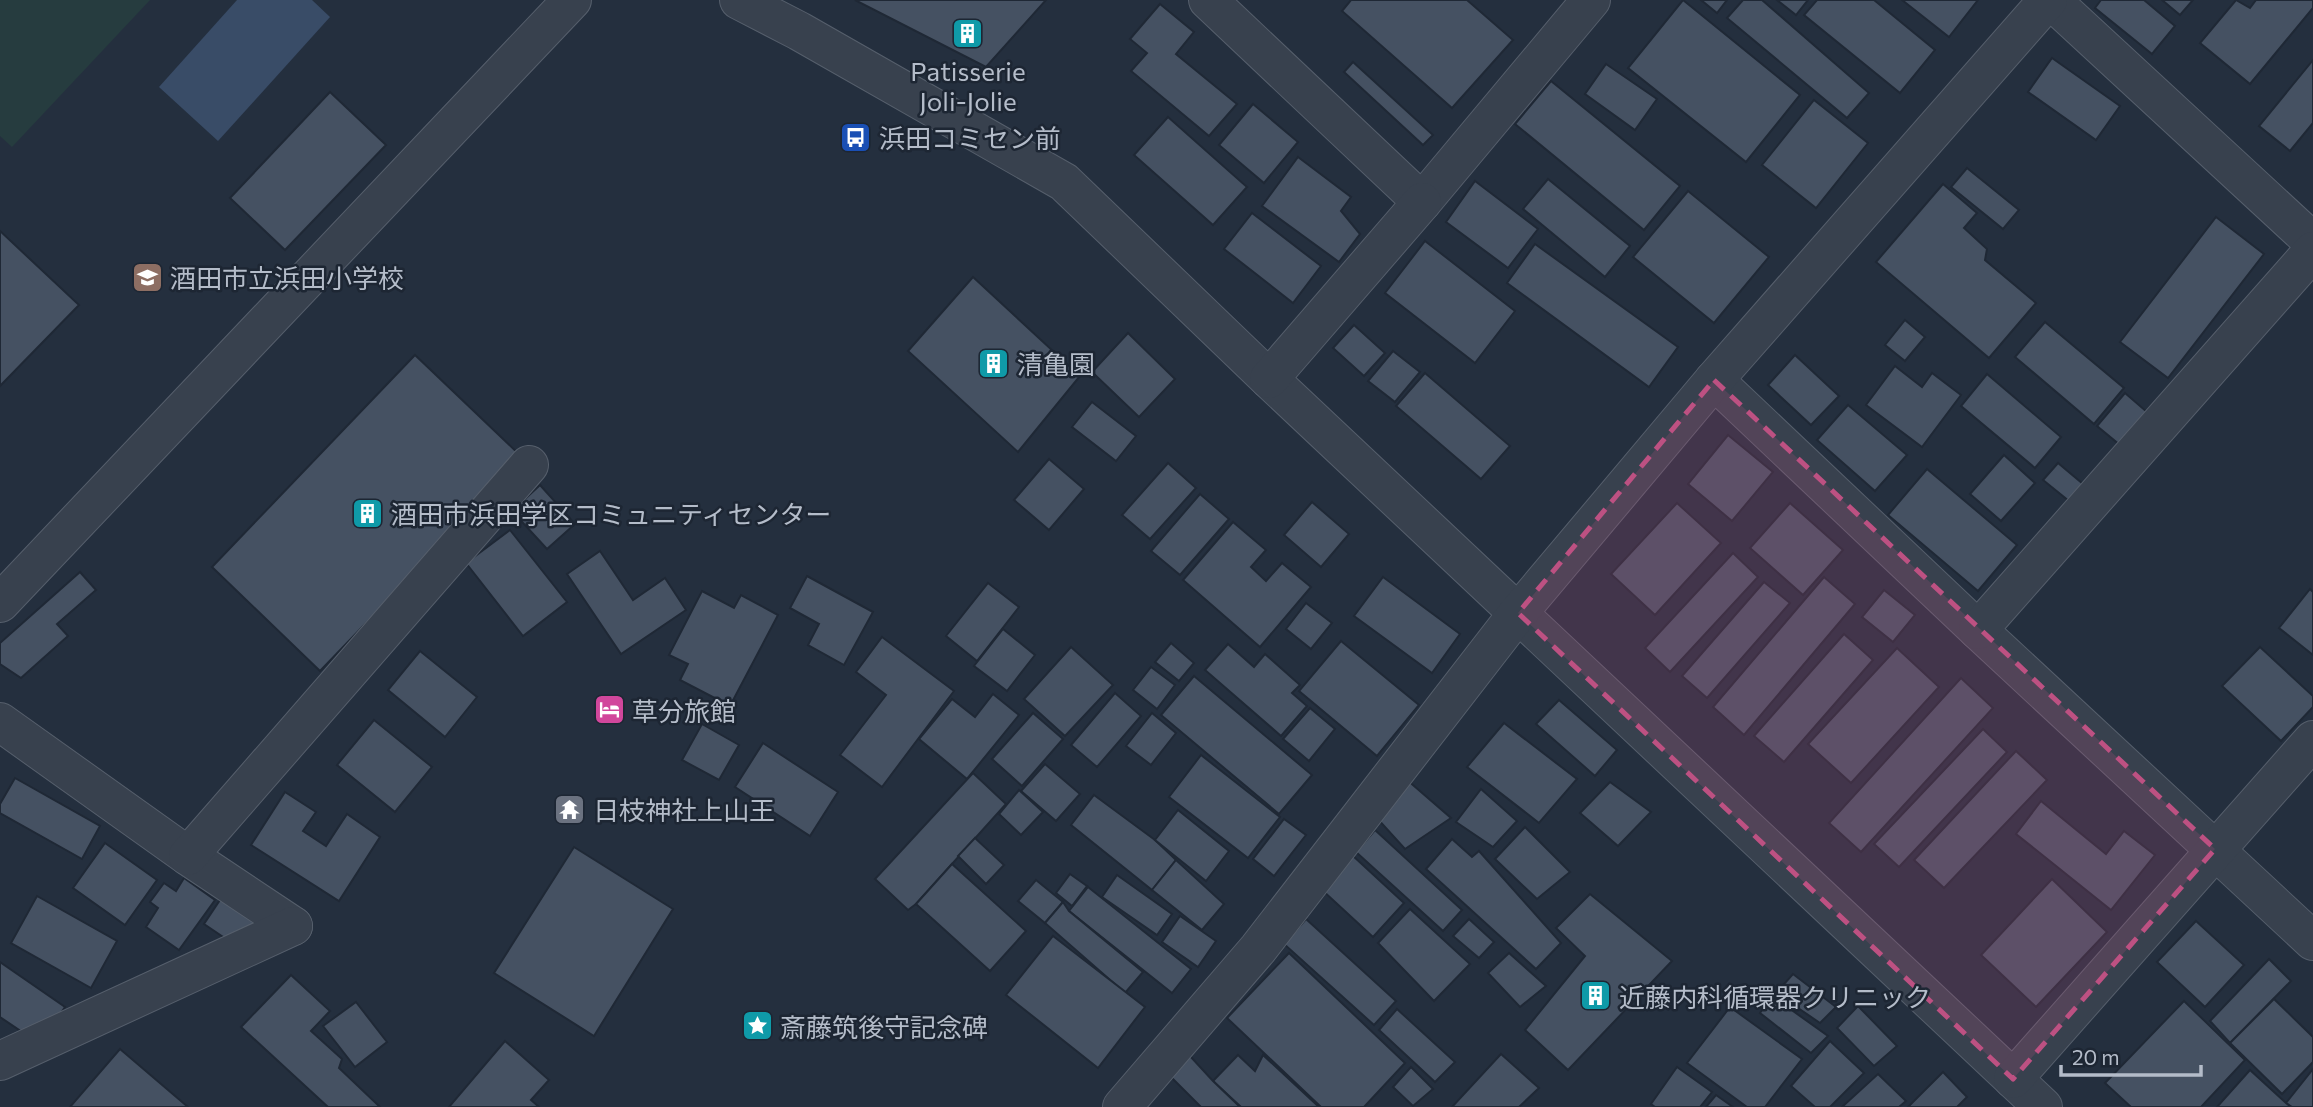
<svg xmlns="http://www.w3.org/2000/svg" width="2313" height="1107" font-family="Commissioner,'Noto Sans JP',sans-serif">
<style>
.green{fill:#263c3f}
.water{fill:#394c67}
.building{fill:#455162;stroke:#1f2835;stroke-width:2}
.lines{fill:none;stroke-linecap:round;stroke-linejoin:round}
.minor-casing{stroke:#565f6c;stroke-width:40}
.minor{stroke:#38414e;stroke-width:38}
.marked{fill:#bd5182;fill-opacity:0.2;stroke:#bd5182;stroke-width:5;stroke-dasharray:14 9;stroke-linejoin:round}
.labels{text-anchor:middle;dominant-baseline:central;stroke-width:5;stroke-linejoin:round;paint-order:stroke}
.poi-label{font-size:26px;fill:#b4bcc9;stroke:#1d2633;text-anchor:start}
</style>
<rect width="100%" height="100%" fill="#242f3e"/>
<path class="green" d="M0,0H150L12,147L0,136Z"/>
<path class="water" d="M237,0H312L330,17L218,141L159,87Z"/>
<g class="building">
<path d="M855,0H1046L986,67Z"/>
<path d="M1351,0H1467L1513,40L1452,108L1342,11Z"/>
<path d="M1683,0L1800,95L1746,162L1628,68Z"/>
<path d="M1701,0H1727L1717,13Z"/>
<path d="M1743,0H1762L1869,93L1847,118L1727,18Z"/>
<path d="M1777,0H1808L1796,15Z"/>
<path d="M1817,0H1874L1935,50L1900,93L1804,15Z"/>
<path d="M1902,0H1978L1949,37Z"/>
<path d="M2101,0H2144L2175,26L2152,54L2095,8Z"/>
<path d="M2162,0H2193L2180,15Z"/>
<path d="M2236,0L2250,8L2256,0H2313V8L2250,84L2200,43Z"/>
<path d="M1160,4L1194,32L1176,54L1237,104L1209,136L1131,71L1147,53L1130,39Z"/>
<path d="M2052,58L2120,106L2096,140L2028,92Z"/>
<path d="M2313,60V123L2290,151L2259,126Z"/>
<path d="M1353,62L1433,135L1423,145L1344,72Z"/>
<path d="M1606,64L1657,99L1635,130L1585,94Z"/>
<path d="M1551,81L1680,186L1644,230L1515,124Z"/>
<path d="M330,92L386,145L285,250L230,198Z"/>
<path d="M1814,100L1868,143L1816,208L1762,165Z"/>
<path d="M1253,104L1298,142L1264,183L1219,145Z"/>
<path d="M1168,117L1247,187L1213,225L1134,155Z"/>
<path d="M1298,157L1351,197L1341,211L1360,234L1339,262L1262,206Z"/>
<path d="M1967,168L2019,210L2003,229L1951,187Z"/>
<path d="M1548,179L1630,246L1605,277L1523,209Z"/>
<path d="M1475,181L1538,229L1508,268L1446,222Z"/>
<path d="M1943,184L1977,213L1964,228L1987,249L1985,260L2036,303L1989,358L1876,262Z"/>
<path d="M1688,191L1769,257L1714,323L1633,257Z"/>
<path d="M1252,213L1321,266L1293,303L1224,249Z"/>
<path d="M2216,217L2264,254L2168,378L2120,342Z"/>
<path d="M0,231L79,305L0,386Z"/>
<path d="M1425,241L1515,311L1475,363L1385,293Z"/>
<path d="M1535,244L1678,347L1649,387L1507,283Z"/>
<path d="M973,277L1080,376L1018,452L908,351Z"/>
<path d="M1905,320L1925,337L1905,361L1885,345Z"/>
<path d="M2045,322L2124,388L2094,424L2015,357Z"/>
<path d="M1354,325L1385,353L1364,376L1333,348Z"/>
<path d="M1128,333L1175,379L1139,417L1092,372Z"/>
<path d="M1393,351L1420,372L1395,402L1368,381Z"/>
<path d="M415,355L524,459L320,671L212,567Z"/>
<path d="M1795,355L1839,396L1811,425L1768,385Z"/>
<path d="M1895,366L1922,387L1932,373L1961,395L1922,447L1866,405Z"/>
<path d="M1425,373L1510,446L1481,479L1396,406Z"/>
<path d="M1987,374L2061,437L2035,468L1961,406Z"/>
<path d="M2125,393L2147,412L2120,445L2097,426Z"/>
<path d="M1092,402L1136,436L1116,461L1072,427Z"/>
<path d="M1848,405L1907,455L1875,491L1817,440Z"/>
<path d="M1728,435L1773,472L1732,521L1688,484Z"/>
<path d="M2004,455L2035,483L2001,521L1970,494Z"/>
<path d="M1049,459L1084,489L1049,530L1014,500Z"/>
<path d="M1168,463L1196,488L1150,539L1122,515Z"/>
<path d="M2058,463L2083,484L2069,501L2043,480Z"/>
<path d="M1927,469L2017,545L1978,591L1888,515Z"/>
<path d="M540,485L575,524L547,549L512,511Z"/>
<path d="M1200,494L1229,519L1180,575L1151,551Z"/>
<path d="M1312,502L1349,534L1321,567L1284,535Z"/>
<path d="M1677,503L1721,543L1655,615L1611,574Z"/>
<path d="M1790,503L1843,550L1803,595L1750,548Z"/>
<path d="M1233,522L1266,550L1251,567L1266,581L1282,563L1311,587L1260,647L1183,580Z"/>
<path d="M510,530L567,602L523,636L466,563Z"/>
<path d="M600,551L633,600L665,578L686,610L621,654L567,574Z"/>
<path d="M1733,553L1758,577L1670,672L1645,648Z"/>
<path d="M80,572L96,590L57,624L68,636L21,678L0,664V643Z"/>
<path d="M807,576L873,612L844,665L808,645L819,624L790,608Z"/>
<path d="M1383,577L1460,634L1432,673L1354,616Z"/>
<path d="M1824,577L1855,604L1744,735L1713,707Z"/>
<path d="M1764,582L1790,603L1707,698L1682,676Z"/>
<path d="M988,583L1019,607L977,661L946,636Z"/>
<path d="M2310,589L2313,592V655L2279,628Z"/>
<path d="M1884,590L1915,615L1893,642L1862,617Z"/>
<path d="M702,591L734,608L741,595L778,615L730,706L680,680L688,664L669,655Z"/>
<path d="M1306,603L1332,623L1311,649L1286,629Z"/>
<path d="M1003,629L1035,655L1007,691L974,666Z"/>
<path d="M1844,634L1873,660L1784,762L1754,736Z"/>
<path d="M882,637L954,691L882,787L840,755L886,695L856,672Z"/>
<path d="M1341,641L1419,705L1377,756L1299,691Z"/>
<path d="M1171,643L1194,663L1179,681L1155,662Z"/>
<path d="M1228,644L1254,667L1265,654L1300,685L1292,693L1307,706L1281,736L1205,670Z"/>
<path d="M1071,647L1113,685L1065,736L1024,699Z"/>
<path d="M2260,647L2313,696V707L2281,741L2222,686Z"/>
<path d="M1897,648L1939,687L1851,783L1808,744Z"/>
<path d="M420,651L477,697L445,737L388,690Z"/>
<path d="M1151,667L1175,685L1157,709L1133,690Z"/>
<path d="M1194,676L1312,775L1279,814L1161,715Z"/>
<path d="M1961,678L1993,708L1861,852L1829,823Z"/>
<path d="M1115,693L1141,716L1097,767L1071,745Z"/>
<path d="M993,694L1019,715L967,779L919,739L952,699L975,717Z"/>
<path d="M1559,700L1617,750L1595,776L1536,724Z"/>
<path d="M1310,708L1335,729L1309,761L1283,739Z"/>
<path d="M1033,713L1063,739L1022,786L992,759Z"/>
<path d="M1152,713L1176,733L1151,765L1126,746Z"/>
<path d="M374,720L432,767L395,812L337,765Z"/>
<path d="M1504,723L1577,779L1539,823L1467,767Z"/>
<path d="M702,724L739,745L719,780L682,760Z"/>
<path d="M1983,729L2007,752L1899,867L1874,844Z"/>
<path d="M763,743L838,792L810,836L735,787Z"/>
<path d="M2016,751L2047,780L1944,888L1914,860Z"/>
<path d="M1201,755L1280,817L1248,858L1169,797Z"/>
<path d="M1045,764L1080,794L1056,821L1021,791Z"/>
<path d="M973,773L1006,804L916,904L908,910L875,879Z"/>
<path d="M15,778L100,826L82,859L0,813V804Z"/>
<path d="M1406,779L1451,818L1405,849L1375,816Z"/>
<path d="M1610,782L1651,812L1618,846L1580,813Z"/>
<path d="M1481,789L1517,821L1493,847L1456,822Z"/>
<path d="M1019,790L1043,812L1021,835L999,814Z"/>
<path d="M285,792L316,812L303,831L326,846L347,814L380,837L339,901L251,845Z"/>
<path d="M1094,795L1155,840L1176,860L1152,890L1071,825Z"/>
<path d="M2041,801L2106,854L2124,831L2155,855L2111,910L2016,834Z"/>
<path d="M1178,810L1229,851L1206,881L1155,840Z"/>
<path d="M1284,819L1306,835L1274,876L1253,859Z"/>
<path d="M1525,827L1570,872L1537,899L1495,859Z"/>
<path d="M1375,830L1462,910L1443,931L1356,852Z"/>
<path d="M975,838L1004,865L986,884L958,856Z"/>
<path d="M1452,839L1472,857L1479,851L1561,943L1536,969L1426,869Z"/>
<path d="M105,843L157,880L125,925L73,888Z"/>
<path d="M574,847L673,909L594,1036L494,973Z"/>
<path d="M1352,855L1404,903L1373,937L1321,889Z"/>
<path d="M1176,860L1224,904L1202,930L1152,890Z"/>
<path d="M952,864L1026,931L990,971L916,904Z"/>
<path d="M1070,874L1087,886L1072,906L1056,893Z"/>
<path d="M1117,875L1172,914L1157,935L1102,897Z"/>
<path d="M184,878L215,900L179,950L146,927L158,908L150,902L164,883L176,891Z"/>
<path d="M2052,879L2107,932L2036,1007L1981,955Z"/>
<path d="M1036,880L1063,902L1045,923L1018,901Z"/>
<path d="M1088,887L1191,969L1172,993L1069,911Z"/>
<path d="M224,894L275,929L238,947L204,924Z"/>
<path d="M1590,894L1672,961L1568,1070L1525,1030L1585,956L1556,928Z"/>
<path d="M37,896L117,941L91,988L11,943Z"/>
<path d="M1063,902L1069,911L1143,972L1125,993L1045,923Z"/>
<path d="M1410,909L1470,964L1434,1001L1378,943Z"/>
<path d="M1180,916L1216,941L1198,967L1162,942Z"/>
<path d="M1306,919L1396,1001L1374,1025L1284,944Z"/>
<path d="M1469,919L1494,942L1479,958L1453,936Z"/>
<path d="M2196,921L2244,965L2205,1007L2157,962Z"/>
<path d="M1053,936L1145,1007L1098,1068L1006,995Z"/>
<path d="M1289,953L1405,1063L1364,1107H1321L1227,1018Z"/>
<path d="M1509,953L1546,986L1520,1007L1488,973Z"/>
<path d="M2269,959L2291,981L2230,1043L2210,1021Z"/>
<path d="M0,962L65,1007L40,1044L0,1017Z"/>
<path d="M1793,974L1836,1007L1820,1023L1776,993Z"/>
<path d="M291,975L330,1011L311,1031L342,1059L339,1068L380,1107H328L241,1027Z"/>
<path d="M1772,996L1828,1036L1811,1053L1760,1013Z"/>
<path d="M2274,999L2313,1037V1062L2282,1094L2230,1043Z"/>
<path d="M2184,1001L2245,1060L2201,1107H2131L2105,1083Z"/>
<path d="M356,1002L387,1042L355,1067L323,1026Z"/>
<path d="M1858,1006L1897,1046L1874,1066L1837,1028Z"/>
<path d="M1730,1007L1802,1059L1765,1107H1747L1687,1063Z"/>
<path d="M1397,1009L1455,1062L1435,1082L1379,1030Z"/>
<path d="M505,1041L549,1080L531,1100L539,1107H449Z"/>
<path d="M1830,1041L1864,1073L1830,1107H1815L1791,1086Z"/>
<path d="M120,1049L188,1107H70Z"/>
<path d="M1501,1054L1539,1088L1519,1107H1452Z"/>
<path d="M1238,1055L1255,1071L1263,1055L1319,1107H1241L1213,1081Z"/>
<path d="M1190,1056L1213,1081L1240,1107H1201L1169,1075Z"/>
<path d="M1411,1067L1433,1089L1413,1106L1393,1087Z"/>
<path d="M1677,1067L1712,1092L1700,1107H1655L1651,1104Z"/>
<path d="M2313,1069V1107H2292L2286,1103Z"/>
<path d="M2250,1070L2286,1103L2291,1107H2217Z"/>
<path d="M1943,1072L1967,1097L1957,1107H1908Z"/>
<path d="M1878,1074L1906,1101L1899,1107H1842Z"/>
<path d="M1716,1095L1733,1107H1706Z"/>
</g>
<g class="lines">
<defs>
<g id="minor">
<path d="M739,0L799,31L1064,182L1269,379L2043,1107"/>
<path d="M1208,0L1422,202L1591,0"/>
<path d="M2051,0L2313,242"/>
<path d="M1269,379L1422,202"/>
<path d="M1714,380L1978,630L2313,941"/>
<path d="M0,603L572,0"/>
<path d="M1978,630L2313,251"/>
<path d="M0,722L188,856L293,926"/>
<path d="M188,856L529,465"/>
<path d="M0,1061L293,926"/>
<path d="M2013,1079L2313,740"/>
<path d="M1122,1107L1258,949L1518,613L1714,380L2048,0"/>
</g>
</defs>
<use href="#minor" class="minor-casing"/>
<use href="#minor" class="minor"/>
</g>
<path class="marked" d="M1714,380L2215,849L2013,1079L1518,613Z"/>
<defs>
<symbol id="building-square" viewBox="-11 -11 22 22"><rect x="-9" y="-9" width="18" height="18" rx="4" fill="#0f9aa8" stroke="#1d2633"/><path d="M-4-6H4V6H1V3H-1V6H-4ZM-2.5-4.3h1.7v1.8h-1.7ZM.8-4.3h1.7v1.8H.8ZM-2.5-1h1.7V.8h-1.7ZM.8-1h1.7V.8H.8Z" fill="#fff"/></symbol>
<symbol id="bus-square" viewBox="-11 -11 22 22"><rect x="-9" y="-9" width="18" height="18" rx="4" fill="#1a4fb4" stroke="#1d2633"/><path d="M-5-6H5V4H4V6H2V4H-2V6H-4V4H-5ZM-3.5-4V0h7V-4ZM-3.5 1.2v1.5H-2V1.2ZM2 1.2v1.5H3.5V1.2Z" fill="#fff"/></symbol>
<symbol id="school-square" viewBox="-11 -11 22 22"><rect x="-9" y="-9" width="18" height="18" rx="4" fill="#8d6e63" stroke="#1d2633"/><path d="M0-5L7-2L0 1L-7-2ZM-4 1L0 2.5L4 1V4Q0 6-4 4Z" fill="#fff"/></symbol>
<symbol id="hotel-square" viewBox="-11 -11 22 22"><rect x="-9" y="-9" width="18" height="18" rx="4" fill="#d1479c" stroke="#1d2633"/><path d="M-6-4.5h1.5V1H6V5H4.5V3h-9V5H-6ZM-4 0a1.8 1.8 0 1 1 3.6 0ZM.5 0V-2.5h3Q6-2.5 6 0Z" fill="#fff"/></symbol>
<symbol id="temple-square" viewBox="-11 -11 22 22"><rect x="-9" y="-9" width="18" height="18" rx="4" fill="#6b7280" stroke="#1d2633"/><path d="M0-6L5-2H3V0L6.5 2.5H4V6H1.5V3h-3V6H-4V2.5H-6.5L-3 0V-2H-5Z" fill="#fff"/></symbol>
<symbol id="sight-square" viewBox="-11 -11 22 22"><rect x="-9" y="-9" width="18" height="18" rx="4" fill="#0f9aa8" stroke="#1d2633"/><path d="M0-6L1.8-2.2L6-1.7L2.9 1.2L3.7 5.4L0 3.3L-3.7 5.4L-2.9 1.2L-6-1.7L-1.8-2.2Z" fill="#fff"/></symbol>
</defs>
<g fill-rule="evenodd">
<use href="#building-square" x="950" y="16" width="35" height="35"/>
<use href="#bus-square" x="838" y="120" width="35" height="35"/>
<use href="#school-square" x="130" y="260" width="35" height="35"/>
<use href="#building-square" x="976" y="346" width="35" height="35"/>
<use href="#building-square" x="350" y="496" width="35" height="35"/>
<use href="#hotel-square" x="592" y="692" width="35" height="35"/>
<use href="#temple-square" x="552" y="792" width="35" height="35"/>
<use href="#building-square" x="1578" y="978" width="35" height="35"/>
<use href="#sight-square" x="740" y="1008" width="35" height="35"/>
</g>
<g class="labels">
<g class="poi-label">
<text x="968" y="70" text-anchor="middle">Patisserie<tspan x="968" dy="30">Joli-Jolie</tspan></text>
<text x="879" y="137">浜田コミセン前</text>
<text x="170" y="277">酒田市立浜田小学校</text>
<text x="1017" y="363">清亀園</text>
<text x="391" y="513">酒田市浜田学区コミュニティセンター</text>
<text x="632" y="710">草分旅館</text>
<text x="593" y="809">日枝神社上山王</text>
<text x="1619" y="996">近藤内科循環器クリニック</text>
<text x="780" y="1026">斎藤筑後守記念碑</text>
</g>
</g>
<path d="M2061 1065v10h140v-10" fill="none" stroke="#b4bcc9" stroke-width="3.5"/>
<text x="2072" y="1065" font-size="21" fill="#b4bcc9" stroke="#1d2633" stroke-width="5" paint-order="stroke">20 m</text>
</svg>
